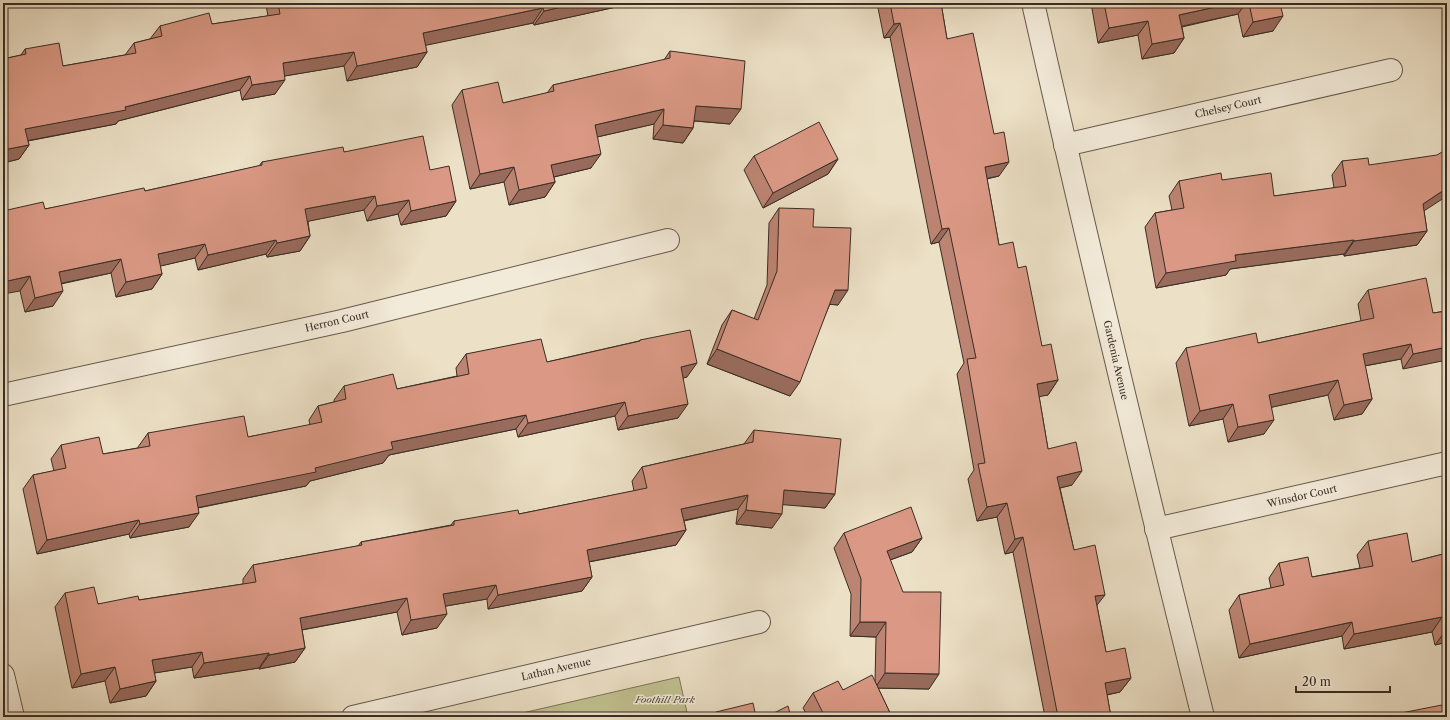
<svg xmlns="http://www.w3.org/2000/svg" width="1450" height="720" font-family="'Libre Caslon Text',serif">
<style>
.green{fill:#c0c090;stroke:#7c765a}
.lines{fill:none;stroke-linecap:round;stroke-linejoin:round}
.street-casing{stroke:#665a4d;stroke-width:24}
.street{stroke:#f3ebda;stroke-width:22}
.wall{fill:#bc8472;stroke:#392d25}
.shaded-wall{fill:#996b5d;stroke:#392d25}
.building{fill:#db9985;stroke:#392d25}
.labels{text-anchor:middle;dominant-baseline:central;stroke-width:3;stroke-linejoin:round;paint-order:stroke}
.street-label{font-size:10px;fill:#392d25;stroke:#f3ebda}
.park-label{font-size:10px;font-style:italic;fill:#544a3a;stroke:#f3ebda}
</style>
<rect width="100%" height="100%" fill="#ece0c6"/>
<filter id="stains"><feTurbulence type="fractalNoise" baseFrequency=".005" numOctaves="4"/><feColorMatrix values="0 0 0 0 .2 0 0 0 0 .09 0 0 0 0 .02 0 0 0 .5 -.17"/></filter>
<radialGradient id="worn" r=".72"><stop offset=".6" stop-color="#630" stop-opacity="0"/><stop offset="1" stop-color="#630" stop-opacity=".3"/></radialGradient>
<path class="green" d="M679,677L688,717H505Z"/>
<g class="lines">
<defs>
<g id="street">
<path d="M1033,3C1087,242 1144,480 1203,717"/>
<path d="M1065,145L1391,70"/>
<path d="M3,395L342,321L668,240"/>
<path d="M1156,529L1447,463"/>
<path d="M3,675L13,717"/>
<path d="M353,717L759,622"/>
</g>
</defs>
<use href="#street" class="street-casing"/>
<use href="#street" class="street"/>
</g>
<g class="wall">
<path d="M267,3H314V5L325,3H618L616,7L534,25L533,23L425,45L427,52L417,67L347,81L344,66L284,76L275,94L242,100L240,90L118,121L116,124L28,141L29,145L19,159L3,163V59L21,55L25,49L63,66L125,55L134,43L150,39L160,26L212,24L268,16L266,5Z"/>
<path d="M877,3H941L947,39L999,176L987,179L999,245L1018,268L1042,346L1058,380L1048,395L1039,396L1048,449L1072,485L1060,488L1074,550L1097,606L1106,652L1131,678L1120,692L1107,695L1111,717H1045L1013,552L1005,554L997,517L977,521L968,479L974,470L957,374L964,363L939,242L931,244L890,37L884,38Z"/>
<path d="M1091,3H1280L1273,31L1243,37L1238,14L1182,27L1184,38L1174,53L1142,59L1138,35L1098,43Z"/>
<path d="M670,51L730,124L694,121L693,128L683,143L653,139L654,124L597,137L591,168L554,177L555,182L545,197L509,205L504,182L470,189L452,105L462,90L503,103L547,93L553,85L664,60Z"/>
<path d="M344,152L430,170L456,201L446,216L401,225L398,214L367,221L364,210L308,221L310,236L300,251L267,257L266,254L198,270L195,258L160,266L162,274L152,289L116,297L111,273L61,284L53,306L25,312L20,291L45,209L145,191L259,166L262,162Z"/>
<path d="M754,156L838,159L828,174L763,208L744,170Z"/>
<path d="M1342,161L1369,165L1424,211L1427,231L1417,245L1344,256V254L1230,269L1226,275L1156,288L1145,227L1155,213L1172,210L1169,196L1179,181L1222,180L1274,196L1334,188L1332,175Z"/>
<path d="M779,208L813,227L838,305L830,304L790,396L707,364L722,325L732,310L754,319L767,285L769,223Z"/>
<path d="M1368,290L1433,313L1447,311L1403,369L1401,359L1365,366L1372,399L1362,414L1334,420L1328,395L1272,407L1264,434L1228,442L1223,419L1189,426L1176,363L1186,348L1258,343L1361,321L1358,304Z"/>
<path d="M640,340L687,377L683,378L678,418L618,430L615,416L518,437L516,429L389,455L383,463L310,481L306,486L198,508L189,527L130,538L129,534L37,554L23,489L33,475L54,471L51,459L61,445L103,454L138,448V447L148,433L248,437L310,425L309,420L318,406L334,402V400L344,386L397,389L457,376L456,368L466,354L547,362L639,341Z"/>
<path d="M754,430L835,494L825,508L783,504L772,528L736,524L738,509L684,521L686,530L676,545L589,562L592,577L582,591L488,609L487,599L446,606L437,628L402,635L397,612L302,630L305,648L295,662L259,669V668L194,678L192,667L154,673L156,681L146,696L110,703L105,681L72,688L55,607L65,593L98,604L139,600L243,584V579L253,565L358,546L361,542L451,525L454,521L519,514L634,491L632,481L642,467L744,444Z"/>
<path d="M844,533L922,538L912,552L890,560L929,689L878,688L892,717H808L803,708L813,693L843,690L875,682L876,637L850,636L851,594L834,548Z"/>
<path d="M1368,541L1412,562L1447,553V642L1435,645L1432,632L1344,649L1342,636L1239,658L1229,610L1239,595L1271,588L1269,578L1279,563L1312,577L1360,568L1357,555Z"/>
<path d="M716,712L756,717H712Z"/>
</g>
<g class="shaded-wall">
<path d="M579,3H618L616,7L534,25L544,11Z"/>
<path d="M1234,3H1246L1238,14L1169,29L1179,15Z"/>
<path d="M543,8L533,23L413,48L423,33Z"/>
<path d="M1283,16L1273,31L1243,37L1253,22Z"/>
<path d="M1148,21L1138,35L1098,43L1109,28Z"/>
<path d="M900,23L890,37L884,38L894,24Z"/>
<path d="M1184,38L1174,53L1142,59L1152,44Z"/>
<path d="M354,52L344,66L273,78L283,63Z"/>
<path d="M427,52L417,67L347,81L357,66Z"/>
<path d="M250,76L240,90L118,121L116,124L15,143L25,129L125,107Z"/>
<path d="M285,80L275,94L242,100L252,85Z"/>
<path d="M696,106L741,109L730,124L686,120Z"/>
<path d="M664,109L654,124L584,140L595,125Z"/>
<path d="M663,125L693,128L683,143L653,139Z"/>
<path d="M29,145L19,159L3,163V150Z"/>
<path d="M601,154L591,168L541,180L551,165Z"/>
<path d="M838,159L828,174L763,208L773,193Z"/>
<path d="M1009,162L999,176L974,181L985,167Z"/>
<path d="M514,167L504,182L470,189L480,174Z"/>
<path d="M555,182L545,197L509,205L519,190Z"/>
<path d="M1447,188V196L1413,218L1423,204Z"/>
<path d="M375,196L364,210L295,224L305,209Z"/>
<path d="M409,200L398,214L367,221L377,206Z"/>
<path d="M456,201L446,216L401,225L411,211Z"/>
<path d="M949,228L939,242L931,244L942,229Z"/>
<path d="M1427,231L1417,245L1344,256L1354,241Z"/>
<path d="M310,236L300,251L267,257L277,243Z"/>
<path d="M276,240L266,254L198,270L208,255Z"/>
<path d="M1354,240L1344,254L1230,269L1226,275L1156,288L1166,273L1235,255Z"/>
<path d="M205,244L195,258L148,269L158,254Z"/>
<path d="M121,259L111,273L48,286L59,272Z"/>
<path d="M162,274L152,289L116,297L126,282Z"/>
<path d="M30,276L20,291L3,294V282Z"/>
<path d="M835,290H848L838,305L825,304Z"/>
<path d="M63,291L53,306L25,312L35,298Z"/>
<path d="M1411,344L1401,359L1353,368L1363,354Z"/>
<path d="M1447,347V360L1403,369L1413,354Z"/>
<path d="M717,349L800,382L790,396L707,364Z"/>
<path d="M697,363L687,377L671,381L681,367Z"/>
<path d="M1058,380L1048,395L1027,399L1037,384Z"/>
<path d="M1338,380L1328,395L1259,410L1269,395Z"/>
<path d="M1372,399L1362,414L1334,420L1344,405Z"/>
<path d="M625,402L615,416L518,437L528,423Z"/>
<path d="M688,404L678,418L618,430L628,416Z"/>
<path d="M1233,404L1223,419L1189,426L1200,411Z"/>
<path d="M526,415L516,429L389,455L383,463L310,481L306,486L186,510L196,496L315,468L391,442Z"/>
<path d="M1274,420L1264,434L1228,442L1238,427Z"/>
<path d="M1082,471L1072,485L1047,491L1057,477Z"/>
<path d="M784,490L835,494L825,508L774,504Z"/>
<path d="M748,495L738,509L671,523L681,509Z"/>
<path d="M1007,503L997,517L977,521L987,507Z"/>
<path d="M746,510L782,514L772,528L736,524Z"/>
<path d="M199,513L189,527L130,538L140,524Z"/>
<path d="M139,520L129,534L37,554L47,540Z"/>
<path d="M686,530L676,545L577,564L587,550Z"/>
<path d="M1023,537L1013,552L1005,554L1015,539Z"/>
<path d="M922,538L912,552L876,565L887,551Z"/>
<path d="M592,577L582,591L488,609L498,595Z"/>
<path d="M496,585L487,599L434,608L443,594Z"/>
<path d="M1105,595L1094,609L1095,596Z"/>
<path d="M407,598L397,612L290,632L300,618Z"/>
<path d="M447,614L437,628L402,635L411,620Z"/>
<path d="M1442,617L1432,632L1344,649L1354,634Z"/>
<path d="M860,622H886L876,637L850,636Z"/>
<path d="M1352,622L1342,636L1239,658L1250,644Z"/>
<path d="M1446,630H1447V642L1435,645Z"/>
<path d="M305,648L295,662L259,669L269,655Z"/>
<path d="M202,652L192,667L142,675L152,660Z"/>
<path d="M269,653L259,668L194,678L204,663Z"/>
<path d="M115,667L105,681L72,688L81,674Z"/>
<path d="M885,673L939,674L929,689L875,688Z"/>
<path d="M1131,678L1120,692L1095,697L1105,683Z"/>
<path d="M156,681L146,696L110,703L120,689Z"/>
</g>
<g class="building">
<path d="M278,3H314V5L325,3H579L544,11L543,8L423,33L427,52L357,66L354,52L283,63L285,80L252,85L250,76L125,107L126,110L25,129L29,145L3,150V59L26,54L25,49L59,43L63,66L136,53L134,43L162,36L160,26L209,13L212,24L280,14Z"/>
<path d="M890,3H941L947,39L973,33L994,134L1004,132L1009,162L985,167L999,245L1013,242L1018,268L1026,266L1042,346L1051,344L1058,380L1037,384L1048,449L1076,442L1082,471L1057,477L1074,550L1095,545L1105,595L1095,596L1106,652L1125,648L1131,678L1105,683L1111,717H1058L1023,537L1015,539L1007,503L987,507L978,464L985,463L967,359L976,358L949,228L942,229L900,23L894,24Z"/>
<path d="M1104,3H1234L1179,15L1184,38L1152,44L1148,21L1109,28Z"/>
<path d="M1249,3H1280L1283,16L1253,22Z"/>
<path d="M670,51L745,61L741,109L696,106L693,128L663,125L664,109L595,125L601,154L551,165L555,182L519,190L514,167L480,174L462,90L498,82L503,103L554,91L553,85L670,58Z"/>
<path d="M819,122L838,159L773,193L754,156Z"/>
<path d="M423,136L430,170L449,166L456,201L411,211L409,200L377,206L375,196L305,209L310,236L277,243L276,240L208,255L205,244L158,254L162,274L126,282L121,259L59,272L63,291L35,298L30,276L3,282V211L43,202L45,209L144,188L145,191L262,165V162L343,147L344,152Z"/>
<path d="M1447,149V188L1423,204L1427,231L1354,241V240L1235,255L1236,261L1166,273L1155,213L1184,208L1179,181L1221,173L1222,180L1271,173L1274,196L1346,186L1342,161L1368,158L1369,165L1437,155Z"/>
<path d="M779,208L814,209L813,227L851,228L848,290H835L800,382L717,349L732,310L758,320L777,271Z"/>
<path d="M1426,278L1433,313L1447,311V347L1413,354L1411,344L1363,354L1372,399L1344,405L1338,380L1269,395L1274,420L1238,427L1233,404L1200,411L1186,348L1256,333L1258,343L1374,318L1368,290Z"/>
<path d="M690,330L697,363L681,367L688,404L628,416L625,402L528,423L526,415L391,442L393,449L315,468L316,472L196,496L199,513L140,524L139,520L47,540L33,475L66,468L61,445L99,437L103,454L150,446L148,433L244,416L248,437L322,422L318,406L346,399L344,386L393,374L397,389L469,374L466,354L541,339L547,362L640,341V340Z"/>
<path d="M754,430L841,439L835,494L784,490L782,514L746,510L748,495L681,509L686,530L587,550L592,577L498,595L496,585L443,594L447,614L411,620L407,598L300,618L305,648L269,655V653L204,663L202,652L152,660L156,681L120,689L115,667L81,674L65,593L94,587L98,604L138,596L139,600L256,582L253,565L362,545L361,542L454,525V521L518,510L519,514L647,488L642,467L753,442Z"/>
<path d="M911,507L922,538L887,551L903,592H941L939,674L885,673L886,622H860L861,579L844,533Z"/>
<path d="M1407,533L1412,562L1447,553V630H1446L1442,617L1354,634L1352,622L1250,644L1239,595L1284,585L1279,563L1308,557L1312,577L1373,566L1368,541Z"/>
<path d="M872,675L892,717H825L813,693L838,681L843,690Z"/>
<path d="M753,703L756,717H717L716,712Z"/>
<path d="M1447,704V717H1381Z"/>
<path d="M788,706L791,717H766Z"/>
<path d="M1346,715V717H1339Z"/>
</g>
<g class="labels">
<g class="street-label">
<text transform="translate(1228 107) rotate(-13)">Chelsey Court</text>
<text transform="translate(337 321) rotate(-13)">Herron Court</text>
<text transform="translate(1116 360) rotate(77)">Gardenia Avenue</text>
<text transform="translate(1302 496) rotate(-13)">Winsdor Court</text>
<text transform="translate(556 669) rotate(-13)">Lathan Avenue</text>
</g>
<g class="park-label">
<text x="665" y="699">Foothill Park</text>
</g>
</g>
<rect width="1450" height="720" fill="none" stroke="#ece0c6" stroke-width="16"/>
<rect x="4" y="4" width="1442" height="712" fill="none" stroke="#392d25" stroke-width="2"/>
<rect x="8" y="8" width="1434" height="704" fill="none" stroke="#392d25"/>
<path d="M1296 686v6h94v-6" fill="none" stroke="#392d25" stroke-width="2"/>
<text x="1302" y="686" font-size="12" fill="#392d25" stroke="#f3ebda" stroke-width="3" paint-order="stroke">20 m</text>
<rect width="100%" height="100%" filter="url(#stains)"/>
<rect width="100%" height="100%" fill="url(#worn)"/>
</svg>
